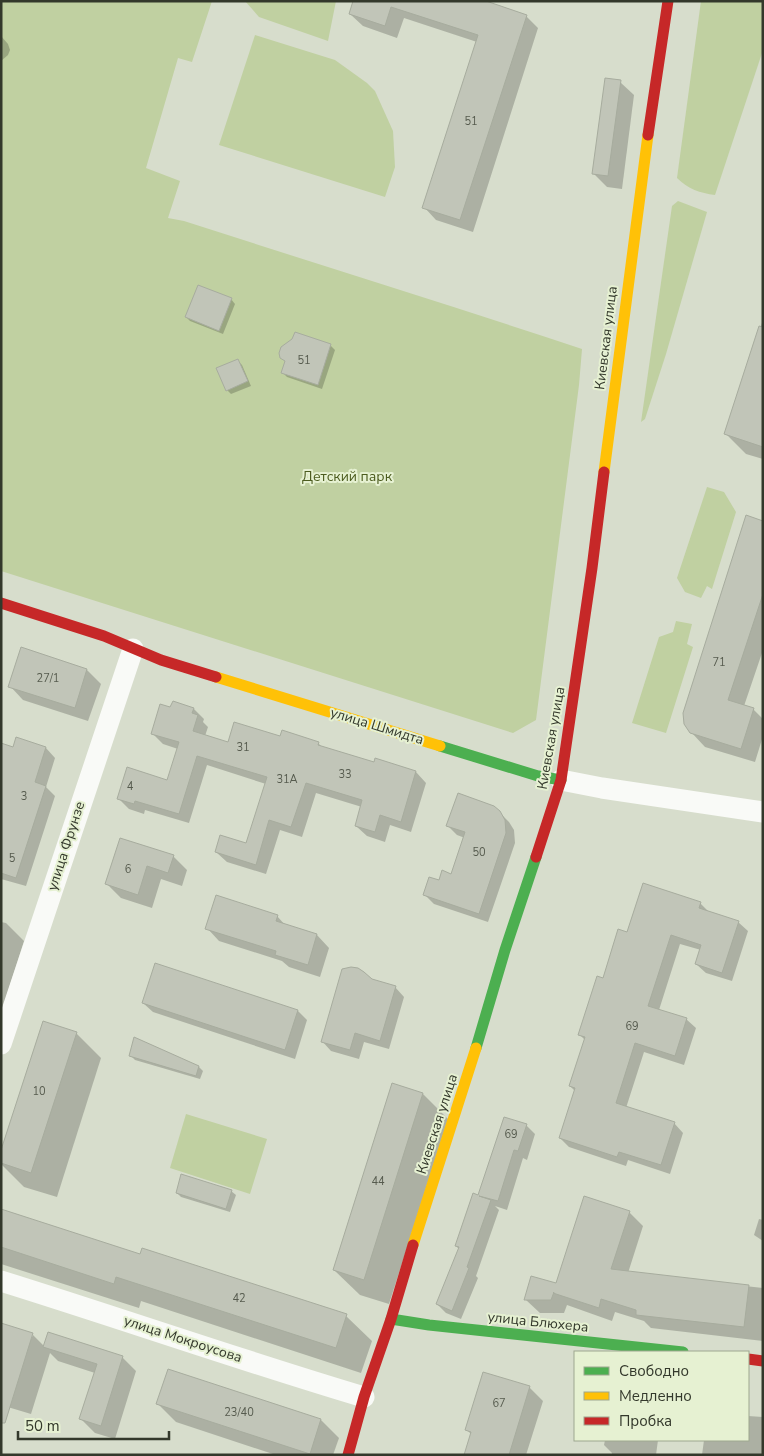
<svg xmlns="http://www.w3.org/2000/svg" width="764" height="1456" font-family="'Nunito Sans',sans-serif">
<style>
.green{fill:#c0d0a1}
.shadow{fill:#0003}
.building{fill:#c1c5b8;stroke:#a7ac9e}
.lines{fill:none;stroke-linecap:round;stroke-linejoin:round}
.street{stroke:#f9faf7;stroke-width:21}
.fast{stroke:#4caf50;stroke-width:11}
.slow{stroke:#ffc107;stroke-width:11}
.jam{stroke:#c62828;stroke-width:11}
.labels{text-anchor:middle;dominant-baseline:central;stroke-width:4;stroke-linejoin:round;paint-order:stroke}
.number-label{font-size:11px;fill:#565b4e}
.street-label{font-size:14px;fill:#33382b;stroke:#e6f1d2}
.park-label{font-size:14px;fill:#4c5c1f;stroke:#e6f1d2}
</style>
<rect width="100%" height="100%" fill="#d7ddcc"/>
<g class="green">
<path d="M1,1H212L192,62L178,58L146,168L180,181L168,218L184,221C317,264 450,305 582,349L579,385L536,720L513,733L1,571Z"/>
<path d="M245,1H336L328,41L259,17Z"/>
<path d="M701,1H763V50L715,195C700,193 688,189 677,178Z"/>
<path d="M255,35L335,60L367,83L375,91L393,131L395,167L385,197L219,145Z"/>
<path d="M678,201L707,212L666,354L645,419L641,422L672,206Z"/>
<path d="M707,487L724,492L736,512L712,589L707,586L701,598L685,592L677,578Z"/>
<path d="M676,621L692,624L687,644L693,647L666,733L632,723L659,637L673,632Z"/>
<path d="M186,1114L267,1139L250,1194L170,1168Z"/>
</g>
<g class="shadow">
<path d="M354,1L526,16L538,28L473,232L436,220L424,207L477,42L404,18L397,38L363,26L350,14Z"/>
<path d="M1,36L8,44L10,50L8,55L1,61Z"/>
<path d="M620,82L634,95L622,189L607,187L593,173Z"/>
<path d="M231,299L235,304L223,334L190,321L186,317Z"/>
<path d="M763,320V459L746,454L726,434Z"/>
<path d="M330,345L335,350L322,389L287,377L283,373Z"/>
<path d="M237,360L242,365L251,386L231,394L227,390Z"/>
<path d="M763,522V650L744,706L753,709L763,719V736L755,762L705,747L691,732Z"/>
<path d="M87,670L101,684L88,721L23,700L10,686Z"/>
<path d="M171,709H194L204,719L203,722L208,727L205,736L229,744L281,738L318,743L323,748L375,764L416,772L426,783L411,832L390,825L385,842L367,836L356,826L362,807L316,793L302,837L280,830L266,874L227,862L216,852L247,845L266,784L207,765L189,823L145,810L144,814L129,809L118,798L168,781L178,749L163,744L152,733Z"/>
<path d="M46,748L55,758L46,787L55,796L26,886L1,879V810Z"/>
<path d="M499,812L509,822L514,830L515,843L488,922L434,904L425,895L440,882L452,875L465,838L457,835L448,826Z"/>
<path d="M121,839L173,856L187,870L182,886L161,879L152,908L121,898L107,884Z"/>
<path d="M700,903L710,913L738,922L748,931L732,981L706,973L696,964L701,950L680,944L659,1010L686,1019L696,1028L684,1065L644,1052L626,1108L674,1123L683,1133L670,1174L628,1160L626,1166L569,1147L560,1138L575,1091L570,1086L585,1040L579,1034L603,980L628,934Z"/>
<path d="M277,916L286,926L317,935L329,948L320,977L289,967L282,961L219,941L207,928Z"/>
<path d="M1,922L6,923L24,941L1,1013Z"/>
<path d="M372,981L395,987L404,997L389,1049L364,1042L359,1059L331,1051L322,1041Z"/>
<path d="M143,1003L298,1011L307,1020L295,1059L153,1012Z"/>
<path d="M76,1033L101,1058L57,1197L24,1187L1,1164V1154Z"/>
<path d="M130,1055L199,1067L203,1071L200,1079L135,1060Z"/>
<path d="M423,1094L448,1119L389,1304L360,1295L334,1270Z"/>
<path d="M504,1118L526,1125L535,1134L527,1160L523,1158L507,1210L495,1206L499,1210L476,1276L478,1278L461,1319L446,1313L437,1304L459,1249L456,1246L479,1197Z"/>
<path d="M231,1191L236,1195L230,1212L181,1197L177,1193Z"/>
<path d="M1,1210L141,1255L346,1316L372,1341L361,1373L141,1301L139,1308L1,1264Z"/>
<path d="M629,1212L643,1226L628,1273L763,1288V1341L651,1328L644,1321L615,1312L612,1321L567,1305L564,1313H540L526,1300L557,1285Z"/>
<path d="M759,1219L763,1220V1241L754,1235Z"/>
<path d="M33,1335L44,1346L122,1357L136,1371L115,1439L95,1433L81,1419L95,1373L58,1361L50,1353L31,1414L1,1405Z"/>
<path d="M168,1371L321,1420L339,1438L333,1455H276L176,1422L158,1404Z"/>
<path d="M529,1387L543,1401L526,1455H465L472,1435L467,1430Z"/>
<path d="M748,1416L763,1417V1455H702L704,1440H748Z"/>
<path d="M605,1440H658L656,1455H612V1453L604,1445Z"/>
</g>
<g class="building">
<path d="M353,1H486L527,15L460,220L422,208L478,35L391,7L385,26L349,14Z"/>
<path d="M605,78L621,80L608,176L592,174Z"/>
<path d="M198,285L232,298L219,331L185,317Z"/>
<path d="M759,326L763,327V447L724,434Z"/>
<path d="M295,332L331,344L318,385L281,373L285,361L280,358L279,353L281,347L292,339Z"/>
<path d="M238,359L248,381L226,391L216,368Z"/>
<path d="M746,515L763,521V594L728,700L754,708L741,749L690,733L684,724L683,713Z"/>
<path d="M21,647L87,669L75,708L8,687Z"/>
<path d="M173,701L194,708L192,713L198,715L193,731L228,742L234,722L280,736L282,730L319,742L318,745L374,762L375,758L416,771L401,822L380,815L375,832L355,826L362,800L306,783L291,827L269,820L256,865L215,852L220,835L246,843L267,777L197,756L179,814L135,801L134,804L117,799L127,767L167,780L179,742L151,734L160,704L170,707Z"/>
<path d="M16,737L46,747L35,782L46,786L16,878L1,873V743L13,747Z"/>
<path d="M458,793L494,806L500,811L505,820L506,833L479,914L423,895L429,877L439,880L442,870L451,874L465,832L446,826Z"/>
<path d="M120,838L174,855L168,873L147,866L138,895L105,884Z"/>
<path d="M643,883L701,902L699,908L739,921L722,973L695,964L701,945L671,935L648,1006L687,1018L675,1056L635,1043L616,1103L675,1122L661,1165L619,1152L617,1157L559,1138L575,1088L569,1086L585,1037L578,1035L597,976L603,978L618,929L627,932Z"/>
<path d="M216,895L278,915L276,921L317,934L308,965L275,955L276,951L205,929Z"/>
<path d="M155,963L298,1010L285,1050L142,1003Z"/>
<path d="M351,967L358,968L364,972L372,979L396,986L380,1041L355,1033L350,1050L321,1042L342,969Z"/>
<path d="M43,1021L77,1032L31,1173L1,1163V1150Z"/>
<path d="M134,1037L199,1066L196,1076L129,1056Z"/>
<path d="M392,1083L423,1093L364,1280L333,1270Z"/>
<path d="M504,1117L527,1124L518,1151L514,1150L498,1201L479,1196L491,1200L467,1267L469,1268L452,1311L436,1304L459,1247L455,1246L473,1193L478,1195Z"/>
<path d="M181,1174L232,1190L226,1209L176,1193Z"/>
<path d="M584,1196L630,1211L611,1269L749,1285L744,1327L636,1315V1310L601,1299L599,1308L553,1293L554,1292L551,1300H524L531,1276L556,1283Z"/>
<path d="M1,1209L140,1254L142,1248L347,1314L336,1348L116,1277L114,1284L1,1247Z"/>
<path d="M1,1323L33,1333L5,1423H1Z"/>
<path d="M48,1332L123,1356L101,1426L79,1419L97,1364L43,1347Z"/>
<path d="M168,1369L321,1419L310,1454L156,1404Z"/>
<path d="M483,1372L530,1386L509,1455H464L471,1432L465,1430Z"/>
</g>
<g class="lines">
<g class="street">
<path d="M561,780L602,788L763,812"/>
<path d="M1,1044L133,649"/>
<path d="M1,1281C123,1319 243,1361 364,1397"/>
</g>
<g class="fast">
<path d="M440,746L538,776L561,780"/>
<path d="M476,1048L505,950L536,857"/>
<path d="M391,1319L429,1325L683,1352"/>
</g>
<g class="slow">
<path d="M604,472L648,135"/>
<path d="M216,677L440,746"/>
<path d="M413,1245L476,1048"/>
</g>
<g class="jam">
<path d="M648,135L668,1"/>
<path d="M1,603L104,636L161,660L216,677"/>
<path d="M536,857L561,780L592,568L604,472"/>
<path d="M748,1359L763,1361"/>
<path d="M348,1455L364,1397L391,1319L413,1245"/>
</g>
</g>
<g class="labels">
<g class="number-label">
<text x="471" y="121">51</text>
<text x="304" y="360">51</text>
<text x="719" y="662">71</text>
<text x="48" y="678">27/1</text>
<text x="243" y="747">31</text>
<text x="345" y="774">33</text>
<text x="287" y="779">31А</text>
<text x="130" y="786">4</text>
<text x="24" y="796">3</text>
<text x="479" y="852">50</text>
<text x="12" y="858">5</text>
<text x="128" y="869">6</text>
<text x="632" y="1026">69</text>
<text x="39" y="1091">10</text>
<text x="511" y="1134">69</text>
<text x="378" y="1181">44</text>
<text x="239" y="1298">42</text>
<text x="499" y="1403">67</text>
<text x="239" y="1412">23/40</text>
</g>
<g class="street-label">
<text transform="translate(606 338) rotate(-83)">Киевская улица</text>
<text transform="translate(377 726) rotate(17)">улица Шмидта</text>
<text transform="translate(551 738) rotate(-80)">Киевская улица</text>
<text transform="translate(66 846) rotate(-72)">улица Фрунзе</text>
<text transform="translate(437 1124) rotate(-72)">Киевская улица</text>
<text transform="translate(538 1322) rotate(6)">улица Блюхера</text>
<text transform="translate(183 1339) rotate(18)">улица Мокроусова</text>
</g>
<g class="park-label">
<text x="347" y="476">Детский парк</text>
</g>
</g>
<rect width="764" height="1456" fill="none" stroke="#33382b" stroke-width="5"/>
<rect x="574" y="1351" width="175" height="90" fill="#e6f1d2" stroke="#9ea78f"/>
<rect x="584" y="1367" width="25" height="8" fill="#4caf50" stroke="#9ea78f"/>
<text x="619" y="1376" font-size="15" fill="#33382b">Свободно</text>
<rect x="584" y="1392" width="25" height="8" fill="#ffc107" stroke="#9ea78f"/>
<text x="619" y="1401" font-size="15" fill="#33382b">Медленно</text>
<rect x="584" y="1417" width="25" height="8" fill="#c62828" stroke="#9ea78f"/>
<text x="619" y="1426" font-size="15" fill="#33382b">Пробка</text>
<path d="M18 1431v8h151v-8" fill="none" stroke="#33382b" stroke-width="2.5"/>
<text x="25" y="1431" font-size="15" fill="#33382b" stroke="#e6f1d2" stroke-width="4" paint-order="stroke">50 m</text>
</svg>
